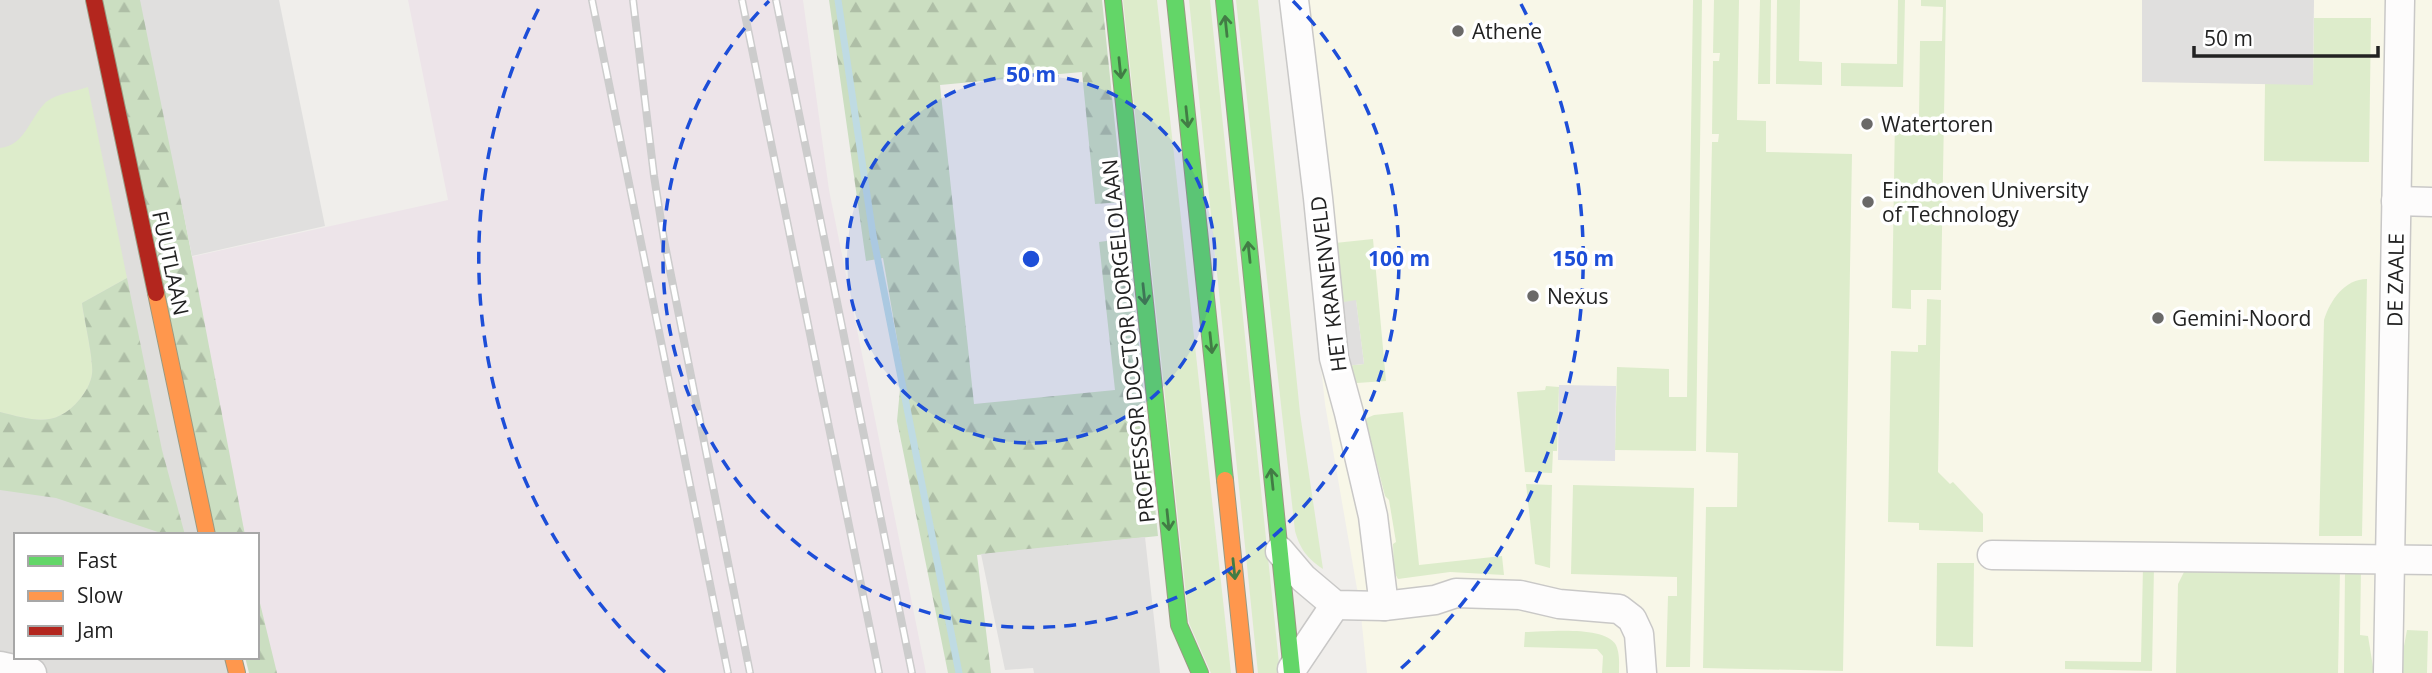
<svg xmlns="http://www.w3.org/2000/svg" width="2432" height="673" font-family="'Open Sans',sans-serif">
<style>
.residential{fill:#dfdedc}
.education{fill:#f8f7e8}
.railway{fill:#ede4e9}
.grass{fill:#ddeccb}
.forest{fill:url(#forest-firs)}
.parking{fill:#e0dfde}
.plaza{fill:#e2e1e5}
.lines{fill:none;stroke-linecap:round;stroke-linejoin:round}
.stream{stroke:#bfdbe3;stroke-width:7}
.street-casing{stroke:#c9c8c7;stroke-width:31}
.fast-casing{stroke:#999a82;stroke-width:18}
.slow-casing{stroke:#999a82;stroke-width:18}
.jam-casing{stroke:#999a82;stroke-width:18}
.street{stroke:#fdfcfc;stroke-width:28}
.fast{stroke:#63d668;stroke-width:16}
.slow{stroke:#ff974d;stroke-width:16}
.jam{stroke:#b3261e;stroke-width:16}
.rail-casing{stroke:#ccc;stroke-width:8}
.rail{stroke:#fff;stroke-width:5;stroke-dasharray:16;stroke-linecap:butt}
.oneway{stroke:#427c45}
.ring{fill:none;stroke:#1d4ed8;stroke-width:3.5;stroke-dasharray:12 9}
.poi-dot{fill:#6a6968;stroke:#fff;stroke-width:2.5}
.labels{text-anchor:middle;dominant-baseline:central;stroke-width:7;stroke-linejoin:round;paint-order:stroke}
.poi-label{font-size:21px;fill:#222;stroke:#fff;text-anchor:start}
.street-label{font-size:21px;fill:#222;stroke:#fff}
.centre{fill:#1d4ed8;stroke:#fff;stroke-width:3.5}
.ring-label{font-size:21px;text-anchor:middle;font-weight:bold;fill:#1d4ed8;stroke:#fff;stroke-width:7;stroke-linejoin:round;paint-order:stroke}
</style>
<defs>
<pattern id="forest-firs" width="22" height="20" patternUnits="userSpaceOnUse" patternTransform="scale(1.75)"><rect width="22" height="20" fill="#cbdec1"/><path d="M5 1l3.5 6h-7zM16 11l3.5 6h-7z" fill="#aebea6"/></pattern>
</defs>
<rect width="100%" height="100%" fill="#f0eeeb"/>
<path class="residential" d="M0,0H95L201,535H16V657H226L229,673H0Z"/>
<path class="education" d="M1282,0H2432V673H1367L1360,606L1325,404Z"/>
<path class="railway" d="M408,0H803L829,190L926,673H266L257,634V535H238L182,259L448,200Z"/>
<g class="grass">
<path d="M1123,0H1157L1231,673H1211L1189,623Z"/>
<path d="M1189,0H1210L1280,673H1258Z"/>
<path d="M1236,0H1258L1300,413L1323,569C1307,558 1300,549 1295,531Z"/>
<path d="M1693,0H1702L1696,451L1615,450L1617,367L1669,369V397H1687Z"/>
<path d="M1714,0H1739L1737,120L1766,121V152L1852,154L1843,671L1703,668L1706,507H1737L1738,453L1706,452L1712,142H1718L1719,134H1712L1713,61H1719L1720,53H1713Z"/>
<path d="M1760,0H1771L1770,84H1758Z"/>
<path d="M1777,0H1800L1799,61L1822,62V85L1776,84Z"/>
<path d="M1898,0H1905L1903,87L1841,86V63L1897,64Z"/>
<path d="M1921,0H1946L1941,290H1911V309L1892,308L1895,118H1919L1920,41H1942L1943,7L1921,6Z"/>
<path d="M2314,18H2371L2369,162L2264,161L2265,84H2313Z"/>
<path d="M88,87L127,278L82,303C84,319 94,361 92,374C91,383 85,393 80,399C55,429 33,420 0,412V148C25,146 30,117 46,102C56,94 76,91 88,87Z"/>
<path d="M1373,239L1386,381L1357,383H1354L1345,366L1364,364L1356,301L1338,303L1335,243Z"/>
<path d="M2367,279L2362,536H2319L2324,320C2330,300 2345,279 2367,279Z"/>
<path d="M1927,299L1941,300L1938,472L1950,484L1953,482L1983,514V532L1919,530V523L1888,522L1891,351L1918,352V345H1926Z"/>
<path d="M1546,386L1559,387L1557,451H1553L1552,473L1525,472L1517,392L1545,390Z"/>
<path d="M1403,412L1419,565L1502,556L1504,575L1450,572L1398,579L1394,572L1393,544L1396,542L1389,500L1385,496L1366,422L1367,418L1374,415Z"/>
<path d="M1526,484L1552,485L1550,568L1535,564Z"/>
<path d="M1573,485L1694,488L1690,667H1666L1668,596H1677V577L1571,574Z"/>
<path d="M1937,563H1974L1973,647L1936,646Z"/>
<path d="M2143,566H2154L2152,671L2065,669V661L2141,662Z"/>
<path d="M2189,569L2340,570L2338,673H2176L2178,584L2184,572Z"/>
<path d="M2345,570H2361L2360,635L2368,636L2374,673H2344Z"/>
<path d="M2407,630L2428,631L2427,673H2399Z"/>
<path d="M1525,632C1547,632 1604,625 1616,645C1620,654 1619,664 1619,673H1602L1603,656L1597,649L1524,647Z"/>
</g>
<g class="forest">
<path d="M102,0H143L245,535H213Z"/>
<path d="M829,0H1102L1123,202L1095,204L1082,72L940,85L974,404L1115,390L1099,242L1128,238L1158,536L977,555L991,673H948L897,421L902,368L883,258L866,261Z"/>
<path d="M127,278L162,450L185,535H167L56,498L0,490V412C33,420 55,429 80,399C85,393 91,383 92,374C94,361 84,319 82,303Z"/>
<path d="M257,591L277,673H249L245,657H257Z"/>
</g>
<g class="parking">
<path d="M140,0H279L325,226L192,256Z"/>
<path d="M2142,0H2314L2313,85L2142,82Z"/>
<path d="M1356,300L1364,364L1345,366L1338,303Z"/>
<path d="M1145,537L1160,673H1034L1033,668L1005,670L981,554Z"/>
</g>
<path class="plaza" d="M1559,385L1616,386L1615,461L1558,460Z"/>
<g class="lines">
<path class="stream" d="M838,0L873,235L959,673"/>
<defs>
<g id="street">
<path d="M1294,0L1318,198L1334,358L1349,413L1373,516L1384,606"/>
<path d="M2396,201L2432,202"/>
<path d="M1280,551L1303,578L1335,605L1384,606L1435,600L1456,593L1520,595L1559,604L1619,609L1632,619L1639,634L1642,673"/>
<path d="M1992,555L2432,560"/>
<path d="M0,666L32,673"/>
<path d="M1292,669L1335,605"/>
<path d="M2388,673L2400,0"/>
</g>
<g id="fast">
<path d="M1113,0L1179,625L1200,673"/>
<path d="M1175,0L1225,480"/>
<path d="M1224,0L1292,673"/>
</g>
<g id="slow">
<path d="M156,293L207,535"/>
<path d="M1225,480L1245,673"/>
<path d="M233,657L237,673"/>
</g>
<path id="jam" d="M94,0L156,293"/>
</defs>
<use href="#street" class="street-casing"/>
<use href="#fast" class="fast-casing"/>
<use href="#slow" class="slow-casing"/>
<use href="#jam" class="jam-casing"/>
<use href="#street" class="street"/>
<use href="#fast" class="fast"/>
<use href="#slow" class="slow"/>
<use href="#jam" class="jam"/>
<defs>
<g id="rail">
<path d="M592,0L728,673"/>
<path d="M633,0L654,176L664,240L750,673"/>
<path d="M742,0L879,673"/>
<path d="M776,0L912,673"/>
</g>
</defs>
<use href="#rail" class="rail-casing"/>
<use href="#rail" class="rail"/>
</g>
<defs><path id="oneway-shaft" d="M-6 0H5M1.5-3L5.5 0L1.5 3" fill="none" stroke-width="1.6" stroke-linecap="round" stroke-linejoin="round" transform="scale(1.75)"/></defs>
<g class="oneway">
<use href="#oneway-shaft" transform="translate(1226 26) rotate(-96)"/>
<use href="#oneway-shaft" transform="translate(1120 68) rotate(84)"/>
<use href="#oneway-shaft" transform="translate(1187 117) rotate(84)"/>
<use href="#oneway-shaft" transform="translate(1249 252) rotate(-96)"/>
<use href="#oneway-shaft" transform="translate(1144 294) rotate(84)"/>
<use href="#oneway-shaft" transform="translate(1211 343) rotate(84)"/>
<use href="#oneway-shaft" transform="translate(1272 479) rotate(-96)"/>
<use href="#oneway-shaft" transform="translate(1168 520) rotate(84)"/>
<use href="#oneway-shaft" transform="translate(1234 569) rotate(84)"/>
</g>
<circle cx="1031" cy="259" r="184" fill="#1d4ed8" fill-opacity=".12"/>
<g class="ring">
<circle cx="1031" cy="259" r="184"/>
<path d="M1293 1A368 368 0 1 1 769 1"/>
<path d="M665 672A552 552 0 0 1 541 4M1521 4A552 552 0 0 1 1397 672"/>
</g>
<g class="poi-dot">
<circle cx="1458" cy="31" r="7"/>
<circle cx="1867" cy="124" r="7"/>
<circle cx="1868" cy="202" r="7"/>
<circle cx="1533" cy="296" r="7"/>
<circle cx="2158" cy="318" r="7"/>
</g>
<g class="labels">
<g class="poi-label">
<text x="1472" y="31">Athene</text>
<text x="1881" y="124">Watertoren</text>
<text x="1882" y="190">Eindhoven University<tspan x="1882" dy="24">of Technology</tspan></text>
<text x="1547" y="296">Nexus</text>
<text x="2172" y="318">Gemini-Noord</text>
</g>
<g class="street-label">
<text transform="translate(171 263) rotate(78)">FUUTLAAN</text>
<text transform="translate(2395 280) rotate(-89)">DE ZAALE</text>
<text transform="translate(1328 284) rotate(-97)">HET KRANENVELD</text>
<text transform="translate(1128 341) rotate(-96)">PROFESSOR DOCTOR DORGELOLAAN</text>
</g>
</g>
<circle cx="1031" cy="259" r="10" class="centre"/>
<g class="ring-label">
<text x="1031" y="82">50 m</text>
<text x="1399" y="266">100 m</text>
<text x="1583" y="266">150 m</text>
</g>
<rect x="14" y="533" width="245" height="126" fill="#ffffff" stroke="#a7a7a7" stroke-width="2"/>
<rect x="28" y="556" width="35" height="10" fill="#63d668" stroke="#a7a7a7" stroke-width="2"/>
<text x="77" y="568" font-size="21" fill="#222222">Fast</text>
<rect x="28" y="591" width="35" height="10" fill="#ff974d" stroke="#a7a7a7" stroke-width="2"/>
<text x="77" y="603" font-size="21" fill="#222222">Slow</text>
<rect x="28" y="626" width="35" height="10" fill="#b3261e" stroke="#a7a7a7" stroke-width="2"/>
<text x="77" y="638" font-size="21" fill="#222222">Jam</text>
<path d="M2194 46v10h184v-10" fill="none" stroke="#222222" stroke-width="3.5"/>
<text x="2204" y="46" font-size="21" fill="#222222" stroke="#ffffff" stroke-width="5" paint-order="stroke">50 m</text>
</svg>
